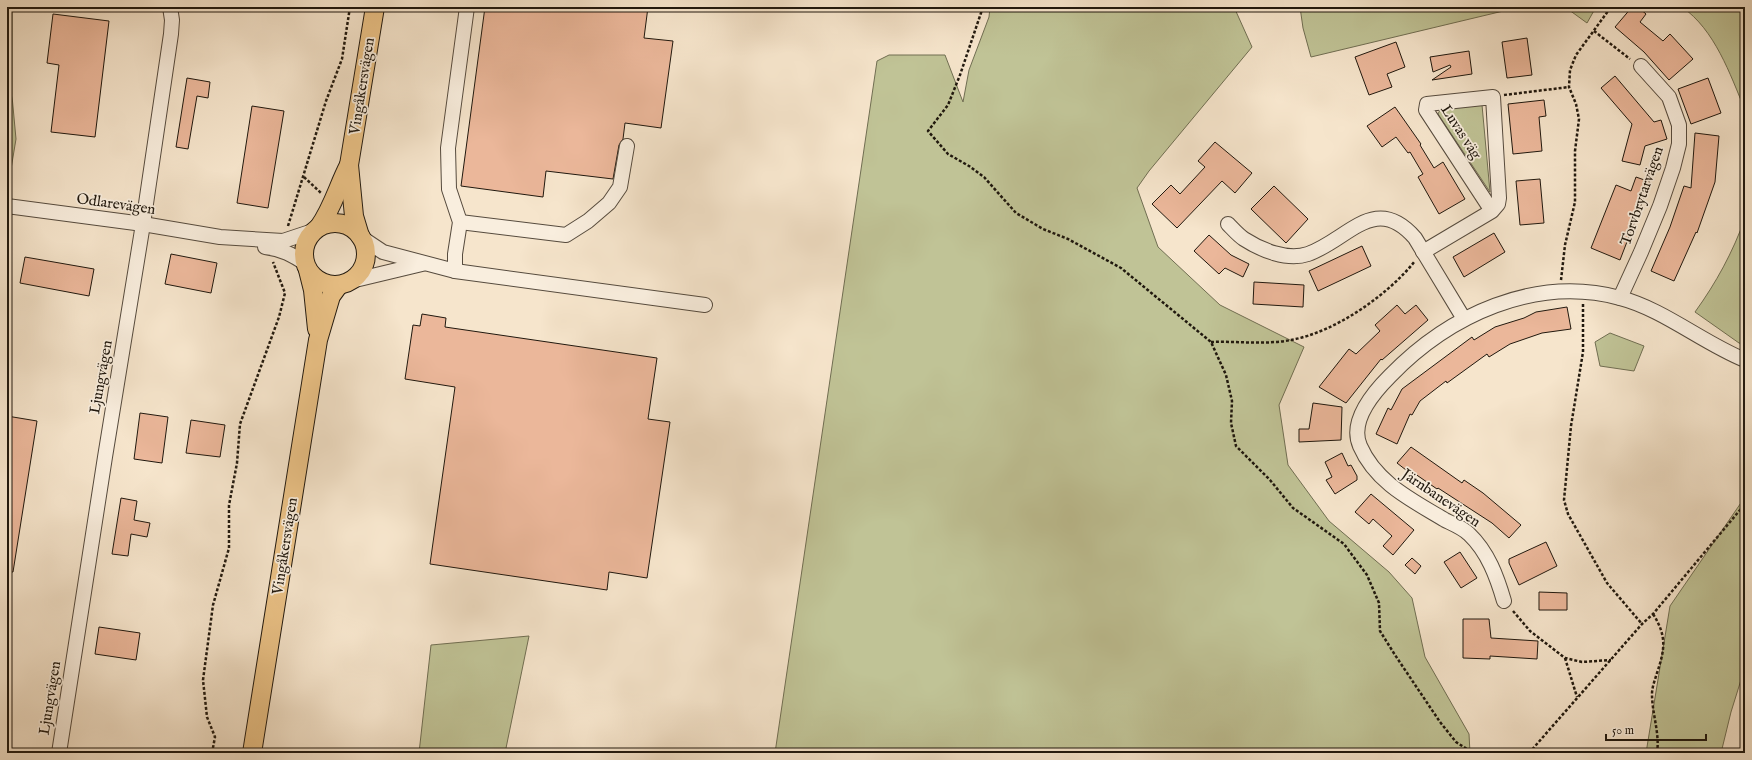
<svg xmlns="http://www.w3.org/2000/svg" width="1752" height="760" font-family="'IM FELL English',serif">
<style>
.green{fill:#c0c396;stroke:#706e52}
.building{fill:#ebb79a;stroke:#20180e}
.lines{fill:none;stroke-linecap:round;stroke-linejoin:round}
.minor-casing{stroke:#564b3e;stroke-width:16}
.major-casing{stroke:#20180e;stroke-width:20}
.path{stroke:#20180e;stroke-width:2.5;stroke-dasharray:3 2;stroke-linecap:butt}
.minor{stroke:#f9eede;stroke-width:14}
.major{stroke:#ebc286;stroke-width:18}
.labels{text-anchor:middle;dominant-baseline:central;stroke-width:3.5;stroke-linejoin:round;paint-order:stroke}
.street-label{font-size:15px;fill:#20180e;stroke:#f9eede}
</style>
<rect width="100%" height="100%" fill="#f6e5cc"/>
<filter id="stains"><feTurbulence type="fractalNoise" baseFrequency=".005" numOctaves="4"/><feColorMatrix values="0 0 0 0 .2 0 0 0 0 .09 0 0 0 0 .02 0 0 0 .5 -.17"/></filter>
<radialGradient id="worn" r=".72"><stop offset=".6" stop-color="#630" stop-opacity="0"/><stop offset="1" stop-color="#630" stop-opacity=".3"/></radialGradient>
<g class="green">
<path d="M7,7H12V96L16,139L7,193Z"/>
<path d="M990,7H1234L1252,47L1149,171L1137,188L1158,247L1220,305L1304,347L1279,405L1288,465L1329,521L1389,572L1412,598L1425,657L1469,734L1470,753H775L877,61L889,55H945L963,102L969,70L989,17Z"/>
<path d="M1300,7H1520L1311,57L1303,28Z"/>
<path d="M1565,7H1596L1587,23Z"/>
<path d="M1682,7H1745V110C1730,74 1715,30 1682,7Z"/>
<path d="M1482,105L1490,192L1438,114L1441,108Z"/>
<path d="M1745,218V345L1739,343L1695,312C1716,283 1733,252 1745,218Z"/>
<path d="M1610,333L1644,346L1634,371L1600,366L1595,342Z"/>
<path d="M1745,497V667L1731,712L1721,753H1646L1670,606Z"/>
<path d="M529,636L505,753H419L431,645Z"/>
</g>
<g class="building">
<path d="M485,7H648L644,38L673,41L661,128L625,123L623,139L619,145L613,179L546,171L543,197L461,186Z"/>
<path d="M1632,7H1638L1646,14L1640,22L1663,41L1670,34L1693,59L1669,80L1644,52L1615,27Z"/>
<path d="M53,14L109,21L95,137L51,132L59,65L47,63Z"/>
<path d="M1527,38L1532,75L1507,78L1502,42Z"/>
<path d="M1396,42L1405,67L1387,74L1392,87L1369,95L1355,57Z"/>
<path d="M1469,51L1472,74L1432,80L1451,67L1450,65L1433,72L1430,57Z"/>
<path d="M1615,76L1654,122L1661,120L1667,139L1645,146L1640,165L1622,161L1632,124L1601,88Z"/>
<path d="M187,78L210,82L208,98L197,96L188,149L176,147Z"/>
<path d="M1708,78L1721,113L1691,124L1678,89Z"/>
<path d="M1544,100L1546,116L1539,117L1542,151L1513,154L1508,104Z"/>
<path d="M252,106L284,111L268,208L237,203Z"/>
<path d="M1395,107L1421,144L1420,145L1434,168L1443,162L1465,199L1439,214L1418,177L1423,174L1410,152L1408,153L1396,137L1382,147L1367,126Z"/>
<path d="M1695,133L1719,136L1715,182L1697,233L1696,232L1674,281L1651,271L1670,227L1684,186L1691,188Z"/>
<path d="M1215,142L1252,173L1235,193L1222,181L1177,228L1152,204L1171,185L1180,194L1205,167L1198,161Z"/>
<path d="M1636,177L1650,182L1620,260L1591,248L1616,185L1631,191Z"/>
<path d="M1540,179L1544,223L1520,225L1516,181Z"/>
<path d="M1274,186L1308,219L1286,243L1251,209Z"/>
<path d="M1494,233L1505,252L1464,277L1453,257Z"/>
<path d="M1209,235L1231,255L1249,264L1243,277L1225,268L1219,274L1194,251Z"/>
<path d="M1362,246L1371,266L1318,291L1309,271Z"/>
<path d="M171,254L217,263L211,293L165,284Z"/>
<path d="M25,257L94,269L89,296L20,283Z"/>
<path d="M1254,282L1304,285L1303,307L1253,304Z"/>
<path d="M1397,305L1405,314L1416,305L1428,320L1382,360L1381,359L1346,403L1319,387L1349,349L1356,354L1380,331L1375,325Z"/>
<path d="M1567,307L1571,329L1542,333L1510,344L1489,357L1487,354L1447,383L1446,381L1420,401L1412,415L1410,414L1397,444L1376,434L1388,408L1391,410L1402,389L1472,337L1474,340L1495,327L1524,318L1536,312Z"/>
<path d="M422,314L446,318L445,327L657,358L648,419L670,422L647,578L609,572L607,590L430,564L455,387L405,379L413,325L420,326Z"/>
<path d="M1313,403L1342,407L1341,440L1299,442V429H1309Z"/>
<path d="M140,413L168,417L162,463L134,459Z"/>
<path d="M7,416L37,421L13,572H7Z"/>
<path d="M191,420L225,425L220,457L186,453Z"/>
<path d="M1411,447L1462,483L1464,480L1483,493L1521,525L1509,538L1492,523L1438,488L1437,489L1408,469L1406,470L1397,463Z"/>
<path d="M1342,453L1348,466L1351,465L1357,476V480L1335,494L1326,480L1332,477L1325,462Z"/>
<path d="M1371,494L1414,530L1393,555L1383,546L1392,536L1373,519L1369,524L1355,512Z"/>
<path d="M121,498L137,501L134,520L150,523L147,537L131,534L128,556L112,554Z"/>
<path d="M1546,542L1557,566L1519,585L1509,563V559Z"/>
<path d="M1460,552L1477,578L1461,588L1444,562Z"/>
<path d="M1412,558L1421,566L1415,574L1405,565Z"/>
<path d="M1539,592L1567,593V610H1539Z"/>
<path d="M1463,619H1489L1491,638L1538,641L1537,659L1490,656V659L1463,658Z"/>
<path d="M99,627L140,633L136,660L95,654Z"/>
</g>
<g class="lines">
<defs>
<g id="minor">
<path d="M7,206L143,224L220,237L283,241L316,230"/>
<path d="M460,222L566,235L588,221L609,203L620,187L627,146"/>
<path d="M1228,224C1233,229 1238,235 1244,239C1261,250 1287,261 1308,254C1348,240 1375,192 1415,238L1464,319"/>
<path d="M362,238L383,252L455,271L705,305"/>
<path d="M265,247C282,249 293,255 306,264"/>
<path d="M1423,252L1492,211L1498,204L1499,198L1493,97L1427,104L1426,110L1492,211"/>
<path d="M455,271V254L460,222L449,189L448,148L467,7"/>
<path d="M351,281L422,264"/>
<path d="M1620,298L1641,252L1660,206L1673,168L1679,144V125L1669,97L1641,66"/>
<path d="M1504,601C1497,577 1488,552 1469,534C1463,528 1453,524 1445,520C1412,500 1376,483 1360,446C1349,421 1373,393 1390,376C1449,315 1535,275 1620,298C1663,309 1703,343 1745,360"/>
<path d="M59,753L105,457L143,224L171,34L172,20L170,7"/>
</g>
<g id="major">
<circle cx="335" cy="254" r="31"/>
<path d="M319,227C333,207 338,186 349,165"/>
<path d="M360,236L354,216L349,165L375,7"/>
<path d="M308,270L313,290L317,329"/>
<path d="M252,753L318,340L331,296L339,285"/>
</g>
</defs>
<use href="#minor" class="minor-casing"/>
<use href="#major" class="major-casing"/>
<g class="path">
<path d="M983,7L960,75L948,105L928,131L948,154L969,166L984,177L1016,213L1043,229L1068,239L1121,268L1211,342L1226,375L1232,401L1231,423L1236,446L1270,480L1293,508L1344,544L1367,575L1379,603L1380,631L1395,655L1440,722L1456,742L1473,753"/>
<path d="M1594,31L1630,59"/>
<path d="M1504,95L1569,87"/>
<path d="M304,177L321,193"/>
<path d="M288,226L326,101L342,59L350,7"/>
<path d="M1561,280L1565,245L1575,202V151L1579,119L1576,104L1569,87L1570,70L1576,55L1611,7"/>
<path d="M1583,304V352L1571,426L1564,500L1568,514L1607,583L1642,624"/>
<path d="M1211,342C1237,341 1265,345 1291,340C1335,332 1387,296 1415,261"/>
<path d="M1513,611L1530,631L1565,658L1582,662L1611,660"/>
<path d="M1653,614C1667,636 1665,649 1657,673C1655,680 1652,687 1652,694C1652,714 1660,733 1657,753"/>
<path d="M1565,658L1577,697"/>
<path d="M212,753L215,737L207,717L203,680L213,605L229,548V505L237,463L240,424L279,317L285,293L273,262"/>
<path d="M1529,753L1642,624L1653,614L1745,504"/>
</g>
<use href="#minor" class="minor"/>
<use href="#major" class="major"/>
</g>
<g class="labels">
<g class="street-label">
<text transform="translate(362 86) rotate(-81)">Vingåkersvägen</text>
<text transform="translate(1461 132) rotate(57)">Luvas väg</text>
<text transform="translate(1642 196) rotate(-71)">Torvbrytarvägen</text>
<text transform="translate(116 204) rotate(8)">Odlarevägen</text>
<text transform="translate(101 377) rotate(-80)">Ljungvägen</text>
<text transform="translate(1441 498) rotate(34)">Järnbanevägen</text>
<text transform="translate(285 546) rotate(-81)">Vingåkersvägen</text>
<text transform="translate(50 698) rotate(-81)">Ljungvägen</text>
</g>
</g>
<rect width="1752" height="760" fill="none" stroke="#f6e5cc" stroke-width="24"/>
<rect x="8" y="8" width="1736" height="744" fill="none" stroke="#20180e" stroke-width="2"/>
<rect x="12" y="12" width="1728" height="736" fill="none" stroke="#20180e"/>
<path d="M1606 734v6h100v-6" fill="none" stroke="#20180e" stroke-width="2"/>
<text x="1612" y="734" font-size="12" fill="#20180e" stroke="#f9eede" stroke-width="3" paint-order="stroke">50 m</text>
<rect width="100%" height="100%" filter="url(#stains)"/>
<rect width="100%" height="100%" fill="url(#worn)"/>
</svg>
